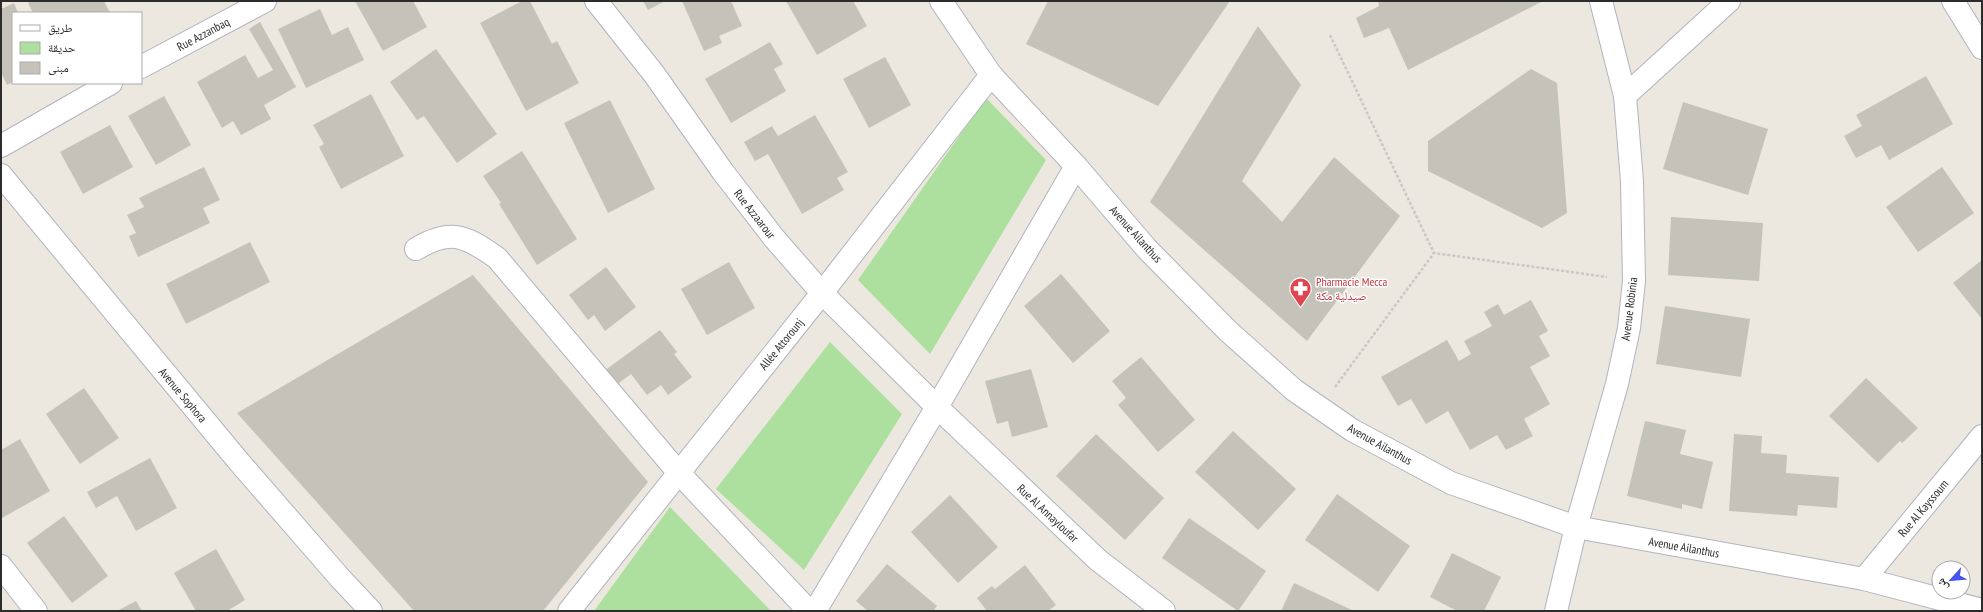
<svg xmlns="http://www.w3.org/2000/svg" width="1983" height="612" font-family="'PT Sans Narrow','Noto Naskh Arabic',sans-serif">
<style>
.green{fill:#ade09e}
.building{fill:#c5c2ba}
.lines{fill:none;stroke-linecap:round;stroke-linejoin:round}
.minor-casing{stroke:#b2b3be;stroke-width:24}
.path{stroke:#c8c8c8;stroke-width:2.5;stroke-dasharray:3 2;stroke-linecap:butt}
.minor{stroke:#fff;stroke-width:22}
.labels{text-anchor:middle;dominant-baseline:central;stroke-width:3;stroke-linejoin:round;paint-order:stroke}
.street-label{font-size:12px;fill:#2c2c2c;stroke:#fff}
.health-label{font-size:12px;fill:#be3a42;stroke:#fff;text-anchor:start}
</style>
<rect width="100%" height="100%" fill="#ece8df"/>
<g class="green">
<path d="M986,98L1046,160L930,354L858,280Z"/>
<path d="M830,342L902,414L804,570L716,489Z"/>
<path d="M670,507L771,611H594Z"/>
</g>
<g class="building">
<path d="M32,1H104L110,13H33L28,3Z"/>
<path d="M355,1H413L427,27L383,51Z"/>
<path d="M522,1H530L552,44L557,41L579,83L526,111L480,23Z"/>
<path d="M643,1H665L648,10Z"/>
<path d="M682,1H731L742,26L719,36L722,43L704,51Z"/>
<path d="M786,1H853L867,26L817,55Z"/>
<path d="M1048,1H1230L1158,106L1026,44Z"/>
<path d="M1378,1H1543L1408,70L1389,28L1364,38L1356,18L1379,6Z"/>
<path d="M14,3L18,13H13V82L7,85L1,72V9Z"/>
<path d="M320,9L332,35L348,27L364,60L306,88L278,29Z"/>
<path d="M260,22L296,87L264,105L271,119L241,135L233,121L222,128L197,82L245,55L258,78L273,70L249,29Z"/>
<path d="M1258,26L1301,85L1242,181L1282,222L1334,157L1400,216L1307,341L1150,202Z"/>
<path d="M770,42L783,64L774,69L786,91L731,123L705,79Z"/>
<path d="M436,49L497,134L457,163L424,116L417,120L390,82Z"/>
<path d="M885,57L911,105L869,128L843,79Z"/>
<path d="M1531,69L1557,83L1567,213L1542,228L1428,171V141Z"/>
<path d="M1926,76L1953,124L1889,160L1881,145L1856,158L1844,136L1862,126L1856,115Z"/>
<path d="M371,94L404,156L341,189L319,147L324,144L313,125Z"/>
<path d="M164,96L191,145L156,165L128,116Z"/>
<path d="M610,100L655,189L608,213L564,123Z"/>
<path d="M1683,102L1768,129L1748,195L1663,169Z"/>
<path d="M815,115L848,172L837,178L844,190L802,214L768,154L755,161L744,142L772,126L778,136Z"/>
<path d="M110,125L133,167L83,194L60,152Z"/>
<path d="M522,151L577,239L537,265L499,204L501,203L483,176Z"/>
<path d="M204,167L220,200L203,208L210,223L138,257L129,236L136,233L127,215L144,207L139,198Z"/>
<path d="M1942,167L1974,213L1918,252L1886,207Z"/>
<path d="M1671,217L1763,223L1759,281L1668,275Z"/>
<path d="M250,242L270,282L186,324L166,284Z"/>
<path d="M1982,260V319L1953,283Z"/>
<path d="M729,262L755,308L707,335L681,289Z"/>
<path d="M606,267L636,307L605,331L594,315L588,320L569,295Z"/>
<path d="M1061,274L1110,331L1073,363L1024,306Z"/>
<path d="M473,275L648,482L543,611H414L237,413Z"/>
<path d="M1531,300L1548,331L1539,336L1550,356L1530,367L1550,404L1524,419L1533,436L1506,450L1497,435L1470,450L1448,411L1426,424L1411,399L1398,406L1381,377L1447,340L1459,361L1471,354L1464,341L1492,326L1484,312L1498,304L1504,315Z"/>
<path d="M1665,306L1750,319L1741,377L1656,364Z"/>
<path d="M660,330L677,352L674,354L692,377L668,395L661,385L647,395L631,374L611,389L600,374Z"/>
<path d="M1141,357L1195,420L1158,452L1118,405L1126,398L1112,381Z"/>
<path d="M1031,369L1048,427L1012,437L1008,421L997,424L985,381Z"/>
<path d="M1866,378L1918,428L1902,443L1900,441L1878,463L1829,416Z"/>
<path d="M84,388L119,438L80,464L46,414Z"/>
<path d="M1645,421L1686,430L1680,454L1713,462L1702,509L1682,504V509L1627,496Z"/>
<path d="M1233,431L1296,489L1258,530L1195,472Z"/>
<path d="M1096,434L1164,498L1125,540L1056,476Z"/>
<path d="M1734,434L1762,436L1761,453L1787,455L1786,473L1839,477L1837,508L1798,505L1797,516L1729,511Z"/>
<path d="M20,439L50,491L2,518L1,450Z"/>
<path d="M150,458L177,508L136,531L117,496L96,508L87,492Z"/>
<path d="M1337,494L1410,546L1378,592L1305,540Z"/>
<path d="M950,495L998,547L958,583L911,532Z"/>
<path d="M64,516L108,576L72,603L27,543Z"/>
<path d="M1189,518L1266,571L1238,611L1162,558Z"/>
<path d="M216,549L245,600L227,611H196L174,573Z"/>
<path d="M1452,553L1501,577L1484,611H1457L1430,597Z"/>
<path d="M887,564L937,606L933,611H868L856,601Z"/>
<path d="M1025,565L1056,605L1048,611H987L977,598L992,586L995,589Z"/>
<path d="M1294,583L1354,611H1281Z"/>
<path d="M136,601L142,611H117Z"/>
</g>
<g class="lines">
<defs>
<g id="minor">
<path d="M596,1L654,74L723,172L774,238L822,293L937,407L1098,560L1164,611"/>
<path d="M941,1L991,75L1076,166L1147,249L1228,331L1294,390L1352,430L1451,483L1576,527L1864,579L1982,610"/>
<path d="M1953,1L1982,48"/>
<path d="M141,67L265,1"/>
<path d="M1625,96L1729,1"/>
<path d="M1,146L111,83"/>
<path d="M1,175L240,463L340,578L371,611"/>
<path d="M416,249C451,228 466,236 497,258L678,472L809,611"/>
<path d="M1,566L36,611"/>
<path d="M1864,579L1982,436"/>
<path d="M569,611L822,293L991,75"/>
<path d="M815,611L937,407L1076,166"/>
<path d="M1556,611L1576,527L1617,384L1629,328L1634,281L1632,181L1625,96L1601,1"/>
</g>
</defs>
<use href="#minor" class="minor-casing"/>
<g class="path">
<path d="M1330,35L1434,253"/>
<path d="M1335,387L1434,253L1607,277"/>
</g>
<use href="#minor" class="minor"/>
</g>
<defs>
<symbol id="pharmacy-pin" viewBox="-11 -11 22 30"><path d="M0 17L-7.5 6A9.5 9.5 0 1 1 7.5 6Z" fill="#e0444e" stroke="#fff"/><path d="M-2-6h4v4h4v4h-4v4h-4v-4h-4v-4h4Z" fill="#fff"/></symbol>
</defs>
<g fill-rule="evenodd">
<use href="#pharmacy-pin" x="1288" y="276" width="25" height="34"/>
</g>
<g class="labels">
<g class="street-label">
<text transform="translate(203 34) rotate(-28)">Rue Azzanbaq</text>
<text transform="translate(755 214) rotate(52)">Rue Azzaarour</text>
<text transform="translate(1136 234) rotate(48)">Avenue Ailanthus</text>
<text transform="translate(1629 309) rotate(-83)">Avenue Robinia</text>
<text transform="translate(781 344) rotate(-51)">Allée Attorounj</text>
<text transform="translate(183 395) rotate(50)">Avenue Sophora</text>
<text transform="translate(1380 444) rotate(29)">Avenue Ailanthus</text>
<text transform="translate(1923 508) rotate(-50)">Rue Al Kayssoum</text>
<text transform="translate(1048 513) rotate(43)">Rue Al Annayloufar</text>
<text transform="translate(1684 547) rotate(10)">Avenue Ailanthus</text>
</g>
<g class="health-label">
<text x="1316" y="281">Pharmacie Mecca<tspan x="1316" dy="14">صيدلية مكة</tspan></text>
</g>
</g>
<rect width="1983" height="612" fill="none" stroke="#2c2c2c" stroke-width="4"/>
<rect x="12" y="12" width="130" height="72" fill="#ffffff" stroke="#ababab"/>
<rect x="20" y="25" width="20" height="6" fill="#ffffff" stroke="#ababab"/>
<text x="48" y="32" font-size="12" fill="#2c2c2c">طريق</text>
<rect x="20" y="42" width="20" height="12" fill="#ade09e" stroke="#ababab"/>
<text x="48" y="52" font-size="12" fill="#2c2c2c">حديقة</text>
<rect x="20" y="62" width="20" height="12" fill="#c5c2ba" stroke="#ababab"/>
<text x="48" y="72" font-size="12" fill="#2c2c2c">مبنى</text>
<g transform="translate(1951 580) rotate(243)"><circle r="19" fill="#ffffff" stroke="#ababab"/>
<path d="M0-3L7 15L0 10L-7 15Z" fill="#4854f0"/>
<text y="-6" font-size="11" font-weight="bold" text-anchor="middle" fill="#2c2c2c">ش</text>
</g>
</svg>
